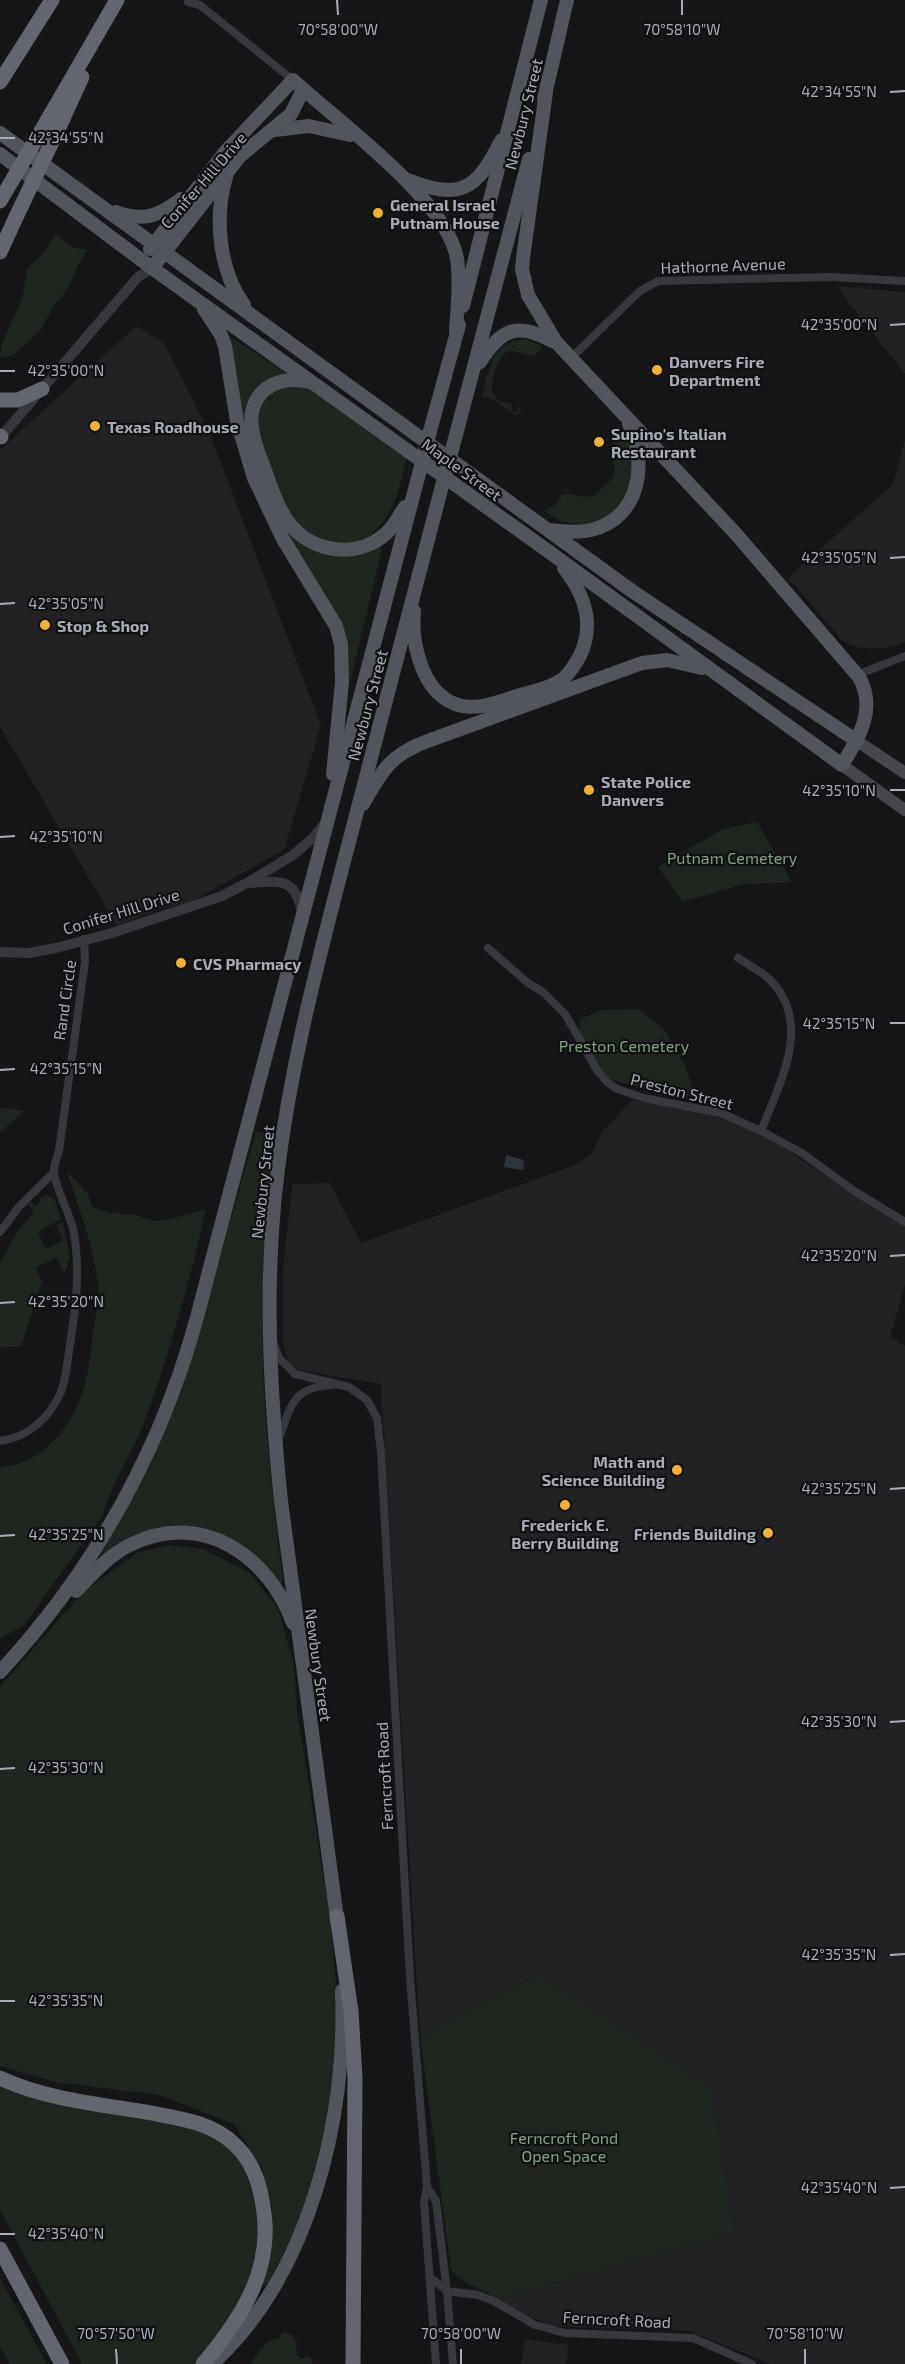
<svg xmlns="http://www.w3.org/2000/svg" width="905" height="2364" font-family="'Exo 2',sans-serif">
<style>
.built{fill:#222225}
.green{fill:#1e261f}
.water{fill:#2c353c}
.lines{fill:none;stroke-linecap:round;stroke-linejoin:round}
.minor{stroke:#37383d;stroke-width:8}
.tertiary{stroke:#37383d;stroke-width:10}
.secondary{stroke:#45474d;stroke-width:12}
.primary{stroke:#53555c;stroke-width:14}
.motorway{stroke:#63666e;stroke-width:15}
.primary-bridge{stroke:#53555c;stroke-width:14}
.motorway-bridge{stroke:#63666e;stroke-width:15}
.ticks{fill:none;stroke:#a8adb8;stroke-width:2}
.poi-dot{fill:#f2b134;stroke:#111113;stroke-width:2}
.labels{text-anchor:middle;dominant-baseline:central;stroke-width:4.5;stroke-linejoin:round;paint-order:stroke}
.street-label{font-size:16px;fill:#a8adb8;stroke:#111113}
.poi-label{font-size:16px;font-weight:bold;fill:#a8adb8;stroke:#111113;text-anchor:start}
.park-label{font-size:16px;fill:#7fa381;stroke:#111113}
.ticks-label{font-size:15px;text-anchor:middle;fill:#a8adb8;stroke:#111113;stroke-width:4.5;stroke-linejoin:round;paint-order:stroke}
</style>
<rect width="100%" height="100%" fill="#161618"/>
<g class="built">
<path d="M836,286L905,292V374Z"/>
<path d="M136,326L164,343L209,432L321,725L284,850L188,903L162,908L117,926L0,727V450Z"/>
<path d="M905,439V642L891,647L872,649L856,647L843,641L788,578L893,484Z"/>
<path d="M632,1100L710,1114L748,1129L786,1149L864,1202L905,1226V1285L890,1337L905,1346V2364H771L690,2331L552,2326L515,2310L498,2299L734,2233L538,1975L420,2037L381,1384L304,1371L295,1369L288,1362L283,1343V1270L292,1184L330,1183L361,1243L575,1165L592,1153L602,1132Z"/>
<path d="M525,2339L569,2345L566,2364H521Z"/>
</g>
<g class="green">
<path d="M55,234L75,248L88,250L78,265L69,287L54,306L39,332L12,356L0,357L2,343L22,299L27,269L44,252Z"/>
<path d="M229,336L287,373L246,418H242Z"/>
<path d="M526,339L542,346L541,350L534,356C526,355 517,351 510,351C498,352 491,380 492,390C492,395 497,398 499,401L512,403L511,411L518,413L519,406H522L520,413L515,415L494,400L482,397C490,369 491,341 526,339Z"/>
<path d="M287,385L309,388L407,457C400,485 396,514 372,533L373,535C339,554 306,540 287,508C280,497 276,482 271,470C264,450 252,428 260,407C264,394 276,390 287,385Z"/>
<path d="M626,431L630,440L634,473L622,505L605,519L584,525L560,521L545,511L554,506L562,495L572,494L582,497L594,496L613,478L615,472L613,460L616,459L613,434Z"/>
<path d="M282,523L298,541L378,546L382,549L351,679L348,678L347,653Z"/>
<path d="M757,822L792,882L744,884L683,902L658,867L723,829Z"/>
<path d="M638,1009L665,1030L684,1063L698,1103L597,1076L578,1030L581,1019L601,1010Z"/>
<path d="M0,1108L24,1111L0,1133Z"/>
<path d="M256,1131L274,1134C264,1225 259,1317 265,1408C269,1466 276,1524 283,1582L281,1583L267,1566L236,1542L186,1528L99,1558L145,1476L182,1391Z"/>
<path d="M67,1171L88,1194L92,1207L111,1213L136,1215L154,1221L174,1218L206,1209C190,1280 170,1352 145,1420C133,1453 112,1481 103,1515L24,1625L0,1639V1467C41,1465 72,1427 83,1391C89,1372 91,1351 93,1332C95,1317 100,1301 98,1286C95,1251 78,1205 67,1171Z"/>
<path d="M47,1195L55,1200L61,1219L38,1232L45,1248H48L63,1240L56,1225L63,1222L70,1257L64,1273L56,1257L36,1268L42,1281L21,1346L0,1347V1263L16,1234L34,1211L28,1205L31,1202L36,1206L41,1201L39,1199Z"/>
<path d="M168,1545L203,1549L250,1573L278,1609L294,1664L297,1710L329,1912L338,2000L336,2063L323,2137L307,2196L296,2228L270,2280L262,2287L271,2251L272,2206L262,2168L234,2124L159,2095L55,2082L0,2066V1687L83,1592L137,1553Z"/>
<path d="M538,1975L710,2088L734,2233L498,2299C483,2288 459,2284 451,2269L420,2037Z"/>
<path d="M0,2084L198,2128L217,2139L236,2154L252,2176L259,2202L257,2259L247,2294L197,2364H82L0,2210Z"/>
<path d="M0,2278L47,2364H10L0,2346Z"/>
<path d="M283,2332L292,2335L297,2343L296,2353L300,2359L309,2356L314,2364H250C259,2354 264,2339 278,2339Z"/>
</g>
<path class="water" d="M506,1155L524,1160L523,1170L504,1167Z"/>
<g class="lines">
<g class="minor">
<path d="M188,2L200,5L293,80"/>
<path d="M571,358L640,291L658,281L831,277L905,281"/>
<path d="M857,675L905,656"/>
<path d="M488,948L528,983L543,992L565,1014L597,1070L607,1082L617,1089L644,1098L721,1113L761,1131L802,1153L854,1191L905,1222"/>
<path d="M738,958C746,963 754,968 762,973C817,1016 781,1080 761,1131"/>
<path d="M0,1232L18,1208L54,1172"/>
<path d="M274,1344L279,1358L295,1374L349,1387L367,1400L377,1418L381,1453L410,1978L427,2187L424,2202L436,2364"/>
<path d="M0,1441C28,1438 50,1417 61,1392C66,1379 67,1365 69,1351C75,1312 81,1273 74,1234C71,1213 57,1194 54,1173C53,1167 57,1157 59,1151L85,962L84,939"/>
<path d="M278,1441C291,1408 290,1388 331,1385"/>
<path d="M427,2187L436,2201L447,2291L453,2364"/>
<path d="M430,2277L447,2291L478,2295L494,2301L535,2325L565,2333L693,2338L752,2364"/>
</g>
<g class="tertiary">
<path d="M0,438L138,277L152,268"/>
<path d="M251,883C282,880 296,879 302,913"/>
<path d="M0,952L29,953L56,948L112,933L222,896L247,883L293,855L314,837L324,824"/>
</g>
<g class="secondary">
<path d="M857,741L905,773"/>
<path d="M842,765L905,810"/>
</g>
<g class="primary">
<path d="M544,99L567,0"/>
<path d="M275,130L309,126L350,135"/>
<path d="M0,133L632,591L857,741"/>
<path d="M0,154L152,268L541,546L842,765C859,737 877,709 859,677L736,534L556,342L528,295L522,269L523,258L546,92"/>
<path d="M226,177C214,217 219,271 244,305"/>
<path d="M408,180C461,201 477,189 501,141"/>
<path d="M116,212C144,222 159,216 181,199"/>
<path d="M150,249L226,151L293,80C337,121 448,200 457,259C461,283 457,309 456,332"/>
<path d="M152,268L240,156L291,114L303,90"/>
<path d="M463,306L541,0"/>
<path d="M204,309L221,335L225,346L237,421L254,478L283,539L336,626L341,644L342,682L333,774"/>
<path d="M480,362C500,330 517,321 552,341"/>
<path d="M310,382C285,376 258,384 252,412C249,429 257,449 263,465C270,484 277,507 289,523C311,552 355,559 383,536C394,528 398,517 405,507"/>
<path d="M430,431L459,325"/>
<path d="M453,446L529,159"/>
<path d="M549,530C563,532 577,533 591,530C640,518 648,464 629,424"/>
<path d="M414,611C411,643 422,694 458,705C478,711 501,701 520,695C534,691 551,688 563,679C569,674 573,667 577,661C596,629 586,596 564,568"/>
<path d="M363,804C382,771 389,756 425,742L642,663L667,660L702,668"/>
<path d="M76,1591C93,1573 110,1554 132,1544C202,1510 269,1556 293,1623"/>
<path d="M0,1672C94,1570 161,1450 197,1317L420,470"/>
<path d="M338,1926L281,1501C271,1402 265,1304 274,1205C285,1090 313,980 342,869C375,741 409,614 442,486"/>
<path d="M212,2364C310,2275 347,2118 342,1991"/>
</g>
<g class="motorway">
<path d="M0,82L52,0"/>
<path d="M51,114L117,0"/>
<path d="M62,121L82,77"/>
<path d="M0,252L17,215"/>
<path d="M0,400H18L42,389"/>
<path d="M0,436L1,437"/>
<path d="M337,1916L351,2011L355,2078L353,2364"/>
<path d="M0,2078C45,2099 97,2104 146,2112C176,2118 210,2121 234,2144C254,2162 261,2187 264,2213C272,2273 239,2321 203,2364"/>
<path d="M0,2249L62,2364"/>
</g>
<g class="primary-bridge">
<path d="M420,470L430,431"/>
<path d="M442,486L453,446"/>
</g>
<g class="motorway-bridge">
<path d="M0,201L51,114"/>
<path d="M17,215L62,121"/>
</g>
</g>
<path class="ticks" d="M337,0L338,15M682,0V15M890,92L905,91M0,138H15M890,325L905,324M0,371H15M890,558L905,557M0,604L15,603M890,790H905M0,837L15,836M890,1023H905M0,1070L15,1069M890,1256L905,1255M0,1303L15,1302M890,1489L905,1488M0,1536L15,1535M890,1722L905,1721M0,1769L15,1768M890,1955L905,1954M0,2001H15M890,2188L905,2187M0,2234H15M116,2349L117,2364M461,2349V2364M805,2349V2364"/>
<g class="poi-dot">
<circle cx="378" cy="213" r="6"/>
<circle cx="657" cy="370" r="6"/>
<circle cx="95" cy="426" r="6"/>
<circle cx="599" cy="442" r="6"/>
<circle cx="45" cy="625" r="6"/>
<circle cx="589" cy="790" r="6"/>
<circle cx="181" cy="963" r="6"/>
<circle cx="677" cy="1470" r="6"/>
<circle cx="565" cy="1505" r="6"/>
<circle cx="768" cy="1533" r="6"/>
</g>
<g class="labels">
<g class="street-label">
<text transform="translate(523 114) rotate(-76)">Newbury Street</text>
<text transform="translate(203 180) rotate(-49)">Conifer Hill Drive</text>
<text transform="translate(723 265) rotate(-2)">Hathorne Avenue</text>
<text transform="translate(462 469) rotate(36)">Maple Street</text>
<text transform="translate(367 705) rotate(-75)">Newbury Street</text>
<text transform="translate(121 911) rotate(-17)">Conifer Hill Drive</text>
<text transform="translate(64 1000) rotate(-82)">Rand Circle</text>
<text transform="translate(682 1091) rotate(14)">Preston Street</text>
<text transform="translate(262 1182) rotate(-84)">Newbury Street</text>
<text transform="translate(319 1665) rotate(82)">Newbury Street</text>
<text transform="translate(384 1776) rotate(-93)">Ferncroft Road</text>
<text transform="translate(617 2319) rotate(3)">Ferncroft Road</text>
</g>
<g class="poi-label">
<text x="390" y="204">General Israel<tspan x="390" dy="18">Putnam House</tspan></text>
<text x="669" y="361">Danvers Fire<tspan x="669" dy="18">Department</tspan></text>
<text x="107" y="426">Texas Roadhouse</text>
<text x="611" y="433">Supino's Italian<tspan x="611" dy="18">Restaurant</tspan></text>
<text x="57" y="625">Stop &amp; Shop</text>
<text x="601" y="781">State Police<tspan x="601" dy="18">Danvers</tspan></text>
<text x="193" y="963">CVS Pharmacy</text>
<text x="665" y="1461" text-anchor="end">Math and<tspan x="665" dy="18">Science Building</tspan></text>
<text x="565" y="1524" text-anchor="middle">Frederick E.<tspan x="565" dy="18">Berry Building</tspan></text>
<text x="756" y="1533" text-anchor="end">Friends Building</text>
</g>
<g class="park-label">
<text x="732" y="857">Putnam Cemetery</text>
<text x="624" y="1045">Preston Cemetery</text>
<text x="564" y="2137">Ferncroft Pond<tspan x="564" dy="18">Open Space</tspan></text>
</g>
</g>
<g class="ticks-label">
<text x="338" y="35">70°58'00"W</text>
<text x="682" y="35">70°58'10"W</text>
<text x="839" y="97">42°34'55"N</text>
<text x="66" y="143">42°34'55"N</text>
<text x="839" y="330">42°35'00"N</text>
<text x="66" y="376">42°35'00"N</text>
<text x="839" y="563">42°35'05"N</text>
<text x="66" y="609">42°35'05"N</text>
<text x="839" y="796">42°35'10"N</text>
<text x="66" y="842">42°35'10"N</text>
<text x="839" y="1029">42°35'15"N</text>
<text x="66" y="1074">42°35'15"N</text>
<text x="839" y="1261">42°35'20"N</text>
<text x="66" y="1307">42°35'20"N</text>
<text x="839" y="1494">42°35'25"N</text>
<text x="66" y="1540">42°35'25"N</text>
<text x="839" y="1727">42°35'30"N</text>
<text x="66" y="1773">42°35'30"N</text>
<text x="839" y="1960">42°35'35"N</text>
<text x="66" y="2006">42°35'35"N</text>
<text x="839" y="2193">42°35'40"N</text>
<text x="66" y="2239">42°35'40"N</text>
<text x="116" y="2339">70°57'50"W</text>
<text x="461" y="2339">70°58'00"W</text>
<text x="805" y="2339">70°58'10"W</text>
</g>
</svg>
